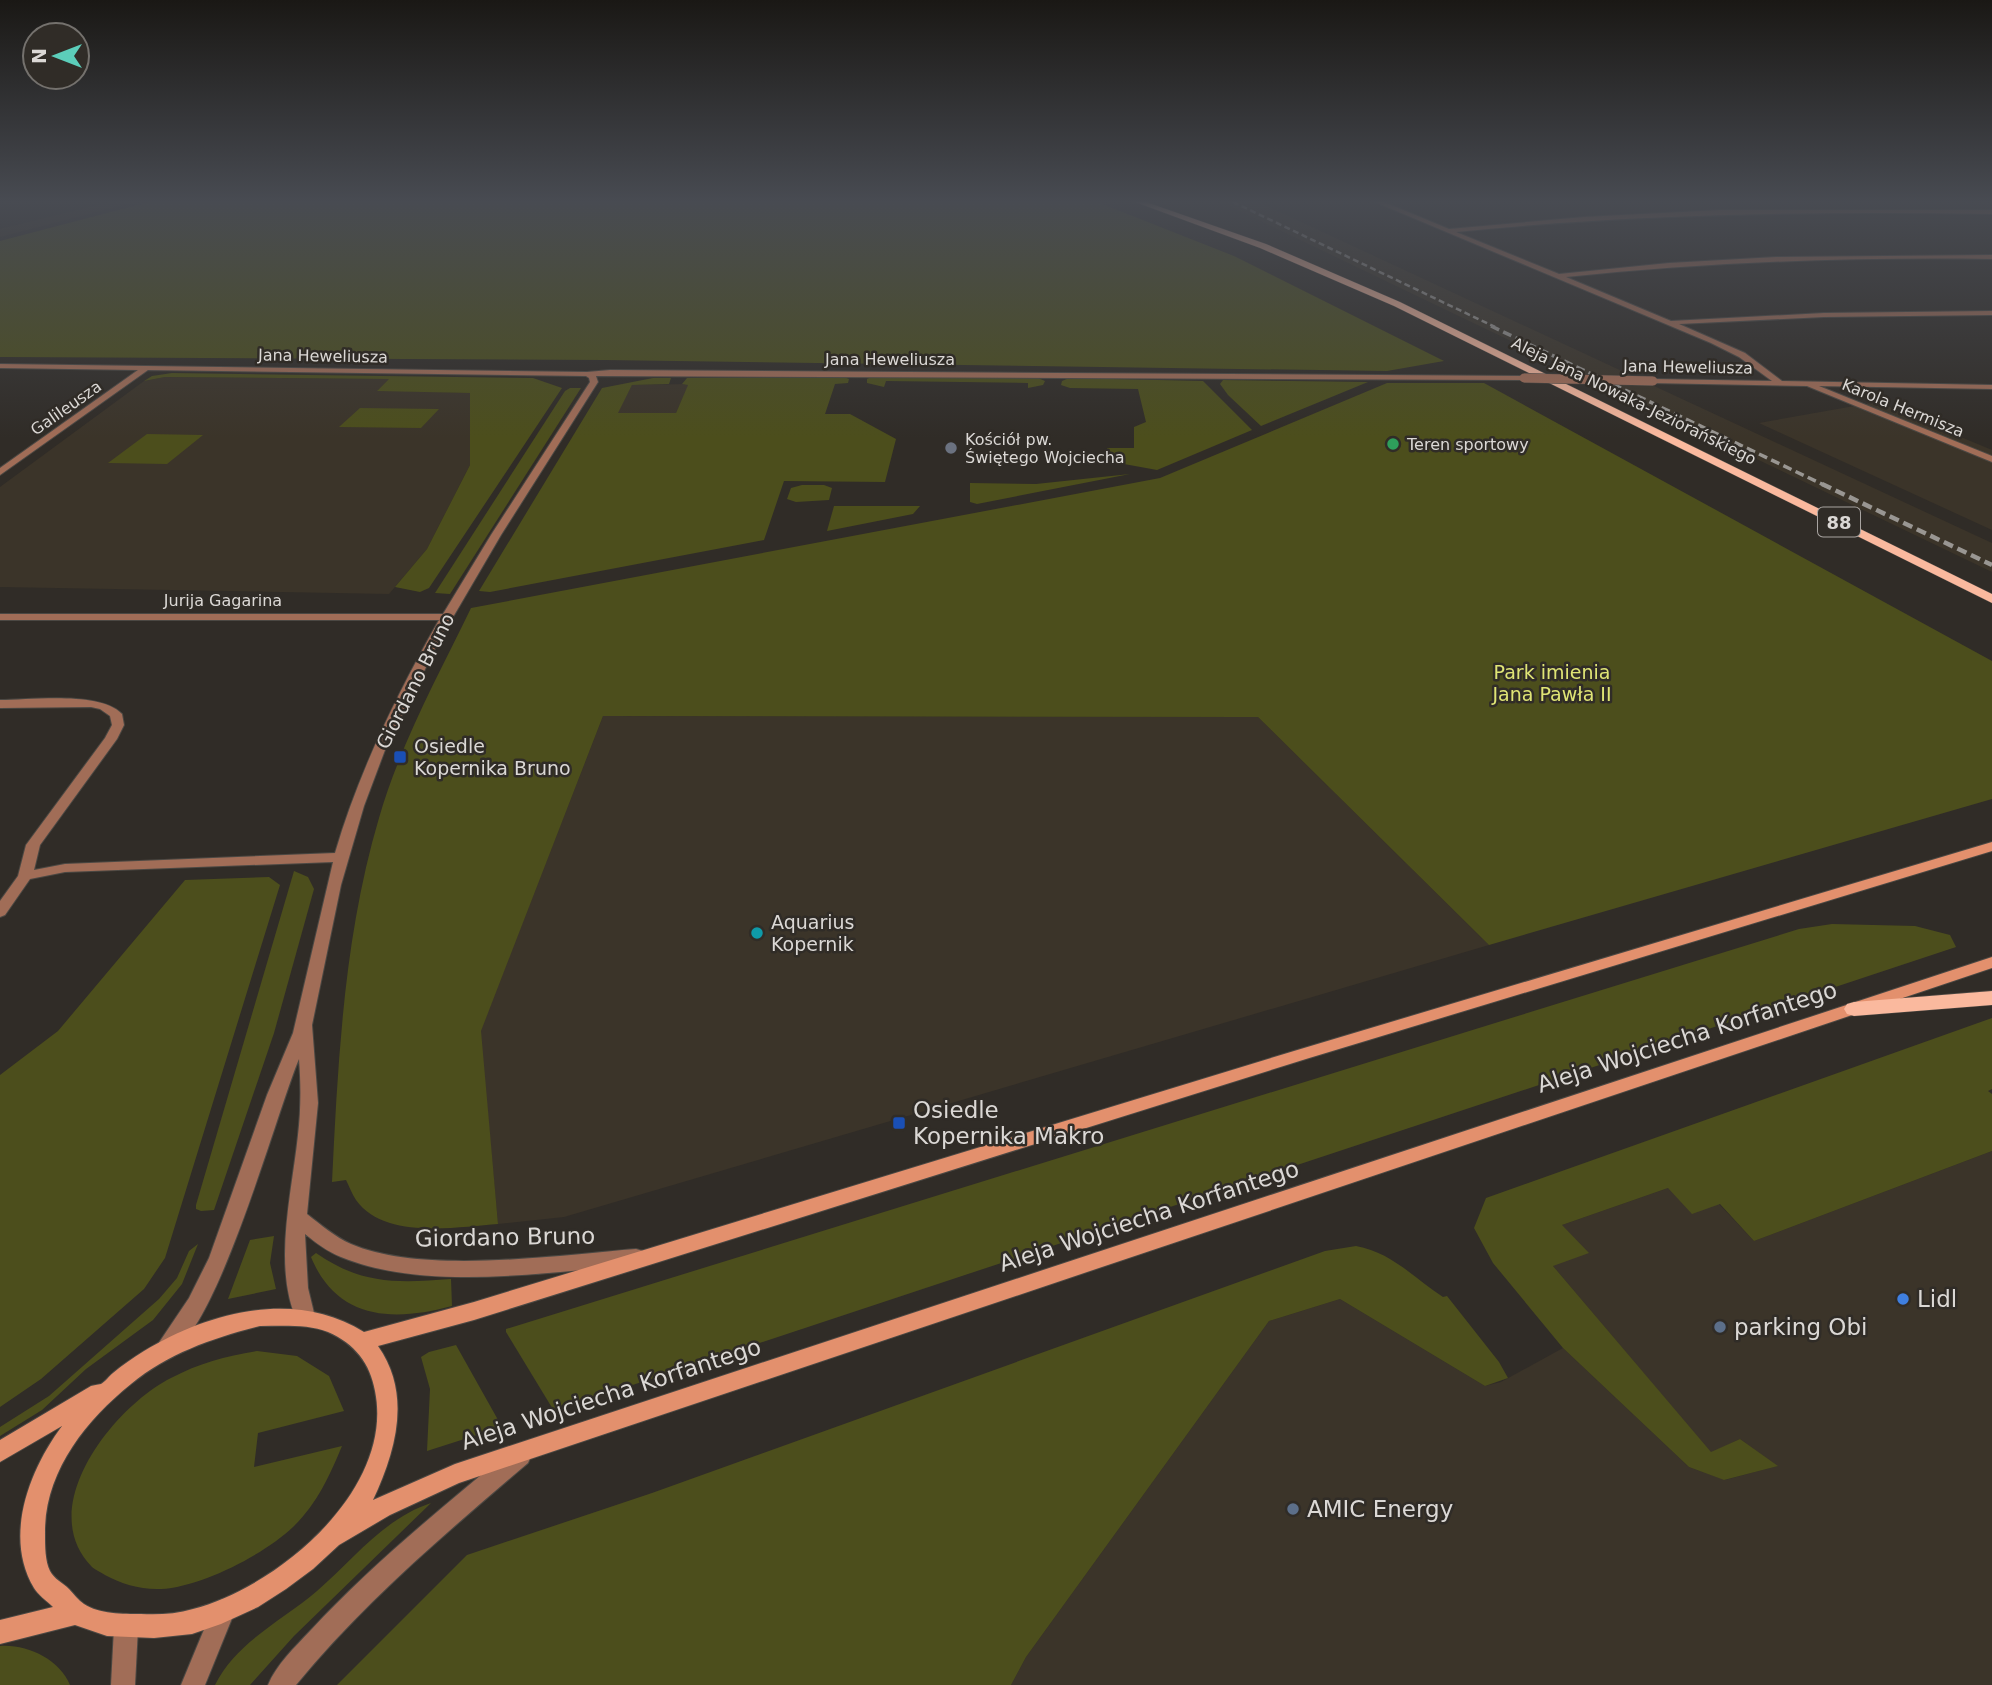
<svg xmlns="http://www.w3.org/2000/svg" width="1992" height="1685" font-family="'DejaVu Sans',sans-serif">
<style>
.built{fill:#3b3429}
.green{fill:#4c4e1c}
.lines{fill:none;stroke-linecap:round;stroke-linejoin:round}
.minor-casing{stroke:#4b4843;stroke-width:2}
.tertiary-casing{stroke:#4b4843;stroke-width:2}
.secondary-casing{stroke:#4b4843;stroke-width:2}
.primary-casing{stroke:#4b4843;stroke-width:1}
.minor{fill:#a16d57;fill-rule:evenodd}
.tertiary{fill:#a16d57;fill-rule:evenodd}
.secondary{fill:#e3906d;fill-rule:evenodd}
.primary{fill:#fab99e;fill-rule:evenodd}
.rail-far2{stroke:#999692;stroke-width:2.5;stroke-dasharray:6 3.5;stroke-linecap:butt}
.rail-far1{stroke:#999692;stroke-width:3.5;stroke-dasharray:9 4.5;stroke-linecap:butt}
.rail{stroke:#999692;stroke-width:4.5;stroke-dasharray:10 5;stroke-linecap:butt}
.minor-bridge-casing{stroke:#4b4843;stroke-width:10;stroke-linecap:butt}
.minor-bridge{stroke:#a16d57;stroke-width:9}
.leisure-dot{fill:#2e9e5b;stroke:#302c27;stroke-width:2.5}
.worship-dot{fill:#6b7280;stroke:#302c27;stroke-width:2.5}
.transit-dot{fill:#1a4fb4;stroke:#302c27;stroke-width:2.5}
.culture-dot{fill:#0f9aa8;stroke:#302c27;stroke-width:2.5}
.shop-dot{fill:#3f7fe0;stroke:#302c27;stroke-width:2.5}
.service-dot{fill:#5c6f8a;stroke:#302c27;stroke-width:2.5}
.labels{text-anchor:middle;dominant-baseline:central;stroke-width:5;stroke-linejoin:round;paint-order:stroke}
.far-street-label{font-size:16px;fill:#dbd8d5;stroke:#302c27}
.far-poi-label{font-size:16px;fill:#dbd8d5;stroke:#302c27;text-anchor:start}
.shield{fill:#302c27;stroke:#a8a4a1;stroke-width:2}
.shield-label{font-size:18px;font-weight:bold;fill:#dbd8d5}
.park-label{font-size:19px;fill:#dfe475;stroke:#302c27}
.street-label{font-size:19px;fill:#dbd8d5;stroke:#302c27}
.poi-label{font-size:19px;fill:#dbd8d5;stroke:#302c27;text-anchor:start}
.near-street-label{font-size:23px;fill:#dbd8d5;stroke:#302c27}
.near-poi-label{font-size:23px;fill:#dbd8d5;stroke:#302c27;text-anchor:start}
</style>
<rect width="100%" height="100%" fill="#302c27"/>
<g class="built">
<path d="M110,202H135L0,237V229Z"/>
<path d="M1221,202H1258L1992,543V572Z"/>
<path d="M165,377L390,379L378,390L470,393V465L427,549L389,594L0,587V487L144,381Z"/>
<path d="M689,384L676,413H617L632,385Z"/>
<path d="M1877,402L1992,450V530L1759,423Z"/>
<path d="M603,716L1258,717L1489,945L564,1217L498,1224L480,1032Z"/>
<path d="M1992,1151V1685H1011L1026,1657L1269,1321L1340,1299L1485,1386L1501,1382L1563,1348L1689,1467L1725,1480L1777,1466L1740,1439L1711,1453L1553,1266L1562,1225L1668,1188L1719,1204L1754,1241Z"/>
</g>
<g class="green">
<path d="M149,202H1097L1234,256L1444,361L1387,371L605,360L0,357V241Z"/>
<path d="M172,373L533,378L562,388L429,588L420,592L395,587L427,549L470,465V393L377,391L389,379L165,377L144,381L152,376Z"/>
<path d="M844,377L849,379L848,383L835,384L825,414H850L896,439L885,482L784,481L764,540L490,592L479,591L602,388L653,378H671L669,384L632,385L618,413H676L688,385L682,384L687,378Z"/>
<path d="M871,377L1038,378L1045,381L1043,385L1028,388V383L886,381L884,387L867,383V379Z"/>
<path d="M1069,378L1203,381L1252,430L1157,470L1102,460L1107,457V448H1134V427L1146,422L1138,389L1070,388L1061,385L1062,381Z"/>
<path d="M1223,380L1368,382L1261,426L1228,395L1220,384Z"/>
<path d="M1387,383H1484L1992,661V799L1489,945L1258,717L603,716L481,1031L498,1224C457,1227 384,1240 356,1200C352,1194 349,1186 346,1180L332,1182C338,1060 344,936 379,818C400,745 438,676 471,608L1160,478Z"/>
<path d="M570,388H581L450,594L435,593L565,391Z"/>
<path d="M360,408L439,409L421,428L339,427Z"/>
<path d="M147,434L203,435L167,464L108,463Z"/>
<path d="M1130,474L977,504L970,502V483L1036,484Z"/>
<path d="M802,485H824L832,488L829,500L796,502L787,499L791,488Z"/>
<path d="M834,506H920L913,514L827,531Z"/>
<path d="M294,871L308,877L314,889L274,1033L214,1210L201,1211L196,1209V1205Z"/>
<path d="M269,877L280,885L165,1258L144,1289L41,1379L0,1407V1075L58,1031L185,880Z"/>
<path d="M1832,924L1915,926L1950,935L1956,947L554,1411L506,1332V1329L1799,929Z"/>
<path d="M1992,1018V1089L1988,1091L1992,1094V1151L1754,1241L1720,1204L1692,1214L1668,1188L1562,1225L1589,1253L1553,1266L1711,1452L1740,1439L1778,1466L1724,1480L1689,1467L1563,1348L1493,1263L1474,1228L1486,1198Z"/>
<path d="M274,1236L270,1263L276,1289L228,1299L250,1240Z"/>
<path d="M198,1244L182,1284L153,1320L86,1369L42,1410L0,1436V1427L49,1396L159,1299L177,1278L189,1251Z"/>
<path d="M1356,1246C1391,1252 1414,1278 1443,1297L1447,1296L1499,1362L1508,1378L1485,1386L1340,1299L1269,1321L1026,1657L1011,1685H337L467,1555L652,1493L1325,1251Z"/>
<path d="M316,1253C362,1285 398,1283 451,1279L452,1306C393,1322 337,1320 311,1257Z"/>
<path d="M456,1345L502,1427L427,1451L430,1389L421,1357L429,1352Z"/>
<path d="M257,1351L297,1356L329,1376L344,1411L258,1433L254,1467L342,1446C330,1475 317,1504 293,1527C265,1554 201,1587 161,1589C141,1590 122,1584 105,1575C101,1572 95,1570 92,1567C33,1507 115,1406 171,1378C199,1363 226,1356 257,1351Z"/>
<path d="M431,1503L294,1636L250,1685H215C236,1642 282,1621 317,1591C354,1559 383,1519 431,1503Z"/>
<path d="M0,1646C27,1644 59,1659 70,1685H0Z"/>
</g>
<g class="lines">
<defs>
<g id="minor">
<path d="M1375,202H1384L1449,229L1584,217L1720,210H1992V214C1813,211 1634,214 1456,232L1559,274L1669,263L1776,257L1992,255V259C1850,257 1708,262 1566,277L1671,321L1824,313L1992,311V315L1824,317L1679,324L1745,353L1782,381L1992,385V389L1819,386L1992,456V462L1807,386L1650,383V379H1653L1772,381L1739,357L1711,343Z"/>
<path d="M0,364L587,372L610,370L1524,376L1528,378L1524,380L596,376L598,382L501,535L439,641L385,750L364,806L341,885L312,1025L318,1103L307,1214C321,1225 335,1237 351,1244C423,1275 558,1255 636,1249L643,1251L646,1257L643,1263L636,1265C546,1272 426,1292 341,1257C328,1252 316,1243 305,1234L308,1288L315,1317L312,1323L305,1326L298,1323C272,1268 292,1193 298,1135C301,1110 301,1084 299,1059C276,1113 216,1338 166,1356L159,1353L156,1347L189,1298L209,1258L267,1095L293,1033L333,862L65,872L30,879L5,915L0,917V901L18,876L26,845L105,738L112,725L110,716L100,709L91,707L0,708V700C32,700 100,691 122,714L124,725L117,739L40,845L34,870L65,864L335,853C359,771 397,694 439,620H0V614H443L491,535L590,382L589,378L586,376L148,370L0,475V468L138,370L0,368Z"/>
</g>
<g id="tertiary">
<path d="M520,1446L528,1449L531,1456L528,1463C446,1533 364,1602 296,1685H268C276,1665 295,1647 310,1631C372,1564 443,1507 512,1449Z"/>
<path d="M223,1599L231,1603L235,1611L205,1685H181L215,1603Z"/>
<path d="M126,1616L134,1620L138,1628L135,1685H111L114,1628L118,1620Z"/>
</g>
<path id="secondary" d="M1992,842V851L1306,1059L474,1320L378,1346C412,1394 396,1451 373,1500L455,1464L1992,957V968L459,1483L390,1515L339,1545L313,1569L286,1589L258,1607L221,1624L192,1634L154,1638L107,1636L75,1625L0,1644V1620L53,1607C47,1601 38,1595 34,1588C3,1536 30,1469 62,1426L0,1462V1440L91,1386C94,1385 97,1385 101,1384C105,1382 109,1376 113,1373C122,1365 133,1358 144,1351C209,1312 295,1289 364,1332L474,1302L1294,1051ZM260,1326C282,1326 308,1324 328,1332C355,1344 370,1363 375,1391C395,1489 278,1587 193,1609C176,1614 158,1615 141,1614C123,1614 99,1614 84,1604C78,1600 74,1594 69,1589C63,1583 54,1579 50,1571C45,1561 45,1546 45,1534C44,1473 85,1421 131,1384C169,1353 213,1338 260,1326Z"/>
<g id="primary">
<path d="M1135,202H1146L1266,244L1400,302L1992,594V603L1394,306L1260,248Z"/>
<path d="M1992,991V1005L1854,1016L1847,1014L1844,1009L1847,1004L1854,1002Z"/>
</g>
</defs>
<use href="#minor" class="minor-casing"/>
<use href="#tertiary" class="tertiary-casing"/>
<use href="#secondary" class="secondary-casing"/>
<use href="#primary" class="primary-casing"/>
<use href="#minor" class="minor"/>
<use href="#tertiary" class="tertiary"/>
<use href="#secondary" class="secondary"/>
<use href="#primary" class="primary"/>
<path class="rail-far2" d="M1233,202L1495,327"/>
<path class="rail-far1" d="M1491,326L1826,486"/>
<path class="rail" d="M1822,484L1992,565"/>
<defs>
<path id="minor-bridge" d="M1524,378L1653,381"/>
</defs>
<use href="#minor-bridge" class="minor-bridge-casing"/>
<use href="#minor-bridge" class="minor-bridge"/>
</g>
<linearGradient id="sky" x2="0" y2="1"><stop stop-color="#1a1815"/><stop offset="0.46" stop-color="#484b52"/><stop offset="1" stop-color="#484b52" stop-opacity="0"/></linearGradient>
<rect width="1992" height="438" fill="url(#sky)"/>
<circle class="leisure-dot" cx="1393" cy="444" r="7"/>
<circle class="worship-dot" cx="951" cy="448" r="7"/>
<g class="transit-dot">
<rect x="393" y="750" width="14" height="14" rx="3.5"/>
<rect x="892" y="1116" width="14" height="14" rx="3.5"/>
</g>
<circle class="culture-dot" cx="757" cy="933" r="7"/>
<circle class="shop-dot" cx="1903" cy="1299" r="7"/>
<g class="service-dot">
<circle cx="1720" cy="1327" r="7"/>
<circle cx="1293" cy="1509" r="7"/>
</g>
<g class="labels">
<g class="far-street-label">
<text transform="translate(323 356) rotate(1)">Jana Heweliusza</text>
<text x="890" y="359">Jana Heweliusza</text>
<text transform="translate(1688 367) rotate(1)">Jana Heweliusza</text>
<text transform="translate(1634 401) rotate(26)">Aleja Jana Nowaka-Jeziorańskiego</text>
<text transform="translate(66 408) rotate(-35)">Galileusza</text>
<text transform="translate(1903 408) rotate(22)">Karola Hermisza</text>
<text x="223" y="600">Jurija Gagarina</text>
</g>
<g class="far-poi-label">
<text x="965" y="439">Kościół pw.<tspan x="965" dy="18">Świętego Wojciecha</tspan></text>
<text x="1407" y="444">Teren sportowy</text>
</g>
<rect class="shield" x="1818" y="507.5" width="42" height="29" rx="5"/>
<g class="shield-label">
<text x="1839" y="522">88</text>
</g>
<g class="park-label">
<text x="1552" y="672">Park imienia<tspan x="1552" dy="22">Jana Pawła II</tspan></text>
</g>
<g class="street-label">
<text transform="translate(415 681) rotate(-63)">Giordano Bruno</text>
</g>
<g class="poi-label">
<text x="414" y="746">Osiedle<tspan x="414" dy="22">Kopernika Bruno</tspan></text>
<text x="771" y="922">Aquarius<tspan x="771" dy="22">Kopernik</tspan></text>
</g>
<g class="near-street-label">
<text transform="translate(1687 1037) rotate(-18)">Aleja Wojciecha Korfantego</text>
<text transform="translate(1149 1216) rotate(-18)">Aleja Wojciecha Korfantego</text>
<text transform="translate(505 1237) rotate(-1)">Giordano Bruno</text>
<text transform="translate(611 1394) rotate(-18)">Aleja Wojciecha Korfantego</text>
</g>
<g class="near-poi-label">
<text x="913" y="1110">Osiedle<tspan x="913" dy="26">Kopernika Makro</tspan></text>
<text x="1917" y="1299">Lidl</text>
<text x="1734" y="1327">parking Obi</text>
<text x="1307" y="1509">AMIC Energy</text>
</g>
</g>
<g transform="translate(56 56) rotate(270)"><circle r="33" fill="#302c27" stroke="#74716d" stroke-width="2"/>
<path d="M0-5L12 26L0 18L-12 26Z" fill="#5cceba"/>
<text y="-10" font-size="19" font-weight="bold" text-anchor="middle" fill="#dbd8d5">N</text>
</g>
</svg>
